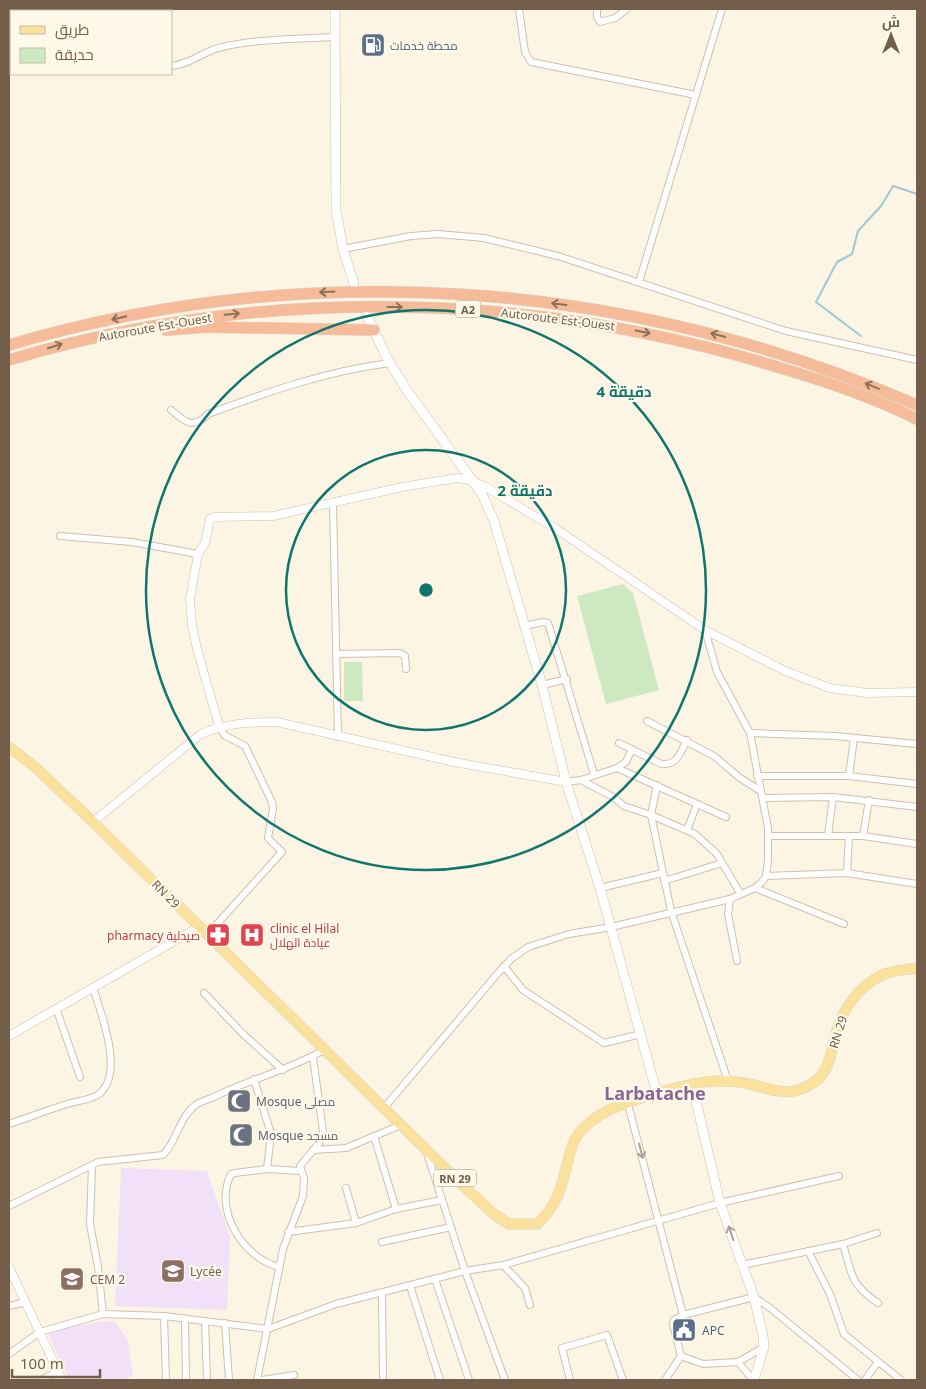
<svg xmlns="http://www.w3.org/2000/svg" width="926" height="1389" font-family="'Noto Sans',Cairo,sans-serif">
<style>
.education{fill:#f2e0f8}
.green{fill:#cde9c2}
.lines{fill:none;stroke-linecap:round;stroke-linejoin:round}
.stream{stroke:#9ec8d7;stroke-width:2}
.minor-casing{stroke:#cfc0ad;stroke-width:8}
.tertiary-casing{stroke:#cfc0ad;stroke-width:9}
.secondary-casing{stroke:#d2c0aa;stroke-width:10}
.primary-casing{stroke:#dbd5d0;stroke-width:11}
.motorway-casing{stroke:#dbd5d0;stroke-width:12}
.minor{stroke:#fff;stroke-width:6}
.tertiary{stroke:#fff;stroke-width:8}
.secondary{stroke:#fff;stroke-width:9}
.primary{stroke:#fae19c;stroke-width:10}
.motorway{stroke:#f6bc9a;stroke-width:11}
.oneway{stroke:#8e7059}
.oneway2{stroke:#ac9e92}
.ring{fill:none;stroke:#0f766e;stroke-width:2.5}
.labels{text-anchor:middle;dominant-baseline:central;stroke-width:4.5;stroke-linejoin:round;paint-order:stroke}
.shield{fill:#fff9e9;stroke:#9e8c79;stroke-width:1}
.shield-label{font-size:11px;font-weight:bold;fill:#745d49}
.service-label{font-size:12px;fill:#4e5e75;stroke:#fff9e9;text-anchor:start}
.street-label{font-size:12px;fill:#745d49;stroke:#fff9e9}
.health-label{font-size:12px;fill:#be3a42;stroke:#fff9e9;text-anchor:start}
.worship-label{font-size:12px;fill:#5b616d;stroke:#fff9e9;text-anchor:start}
.education-label{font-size:12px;fill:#785e54;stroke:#fff9e9;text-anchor:start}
.district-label{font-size:18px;font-weight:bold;fill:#8c6597;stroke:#fff9e9}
.centre{fill:#0f766e;stroke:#fff9e9;stroke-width:2.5}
.ring-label{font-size:15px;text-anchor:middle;font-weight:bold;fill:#0f766e;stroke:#fff9e9;stroke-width:4.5;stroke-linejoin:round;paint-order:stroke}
</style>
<rect width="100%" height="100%" fill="#fcf5e3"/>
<g class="education">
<path d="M121,1168L207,1171L230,1237L227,1310L115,1306Z"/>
<path d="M104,1321L115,1322L127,1338L133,1374L127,1379L120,1380H69L49,1336L50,1331Z"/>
</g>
<g class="green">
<path d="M623,584L633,593L659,690L606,704L577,596Z"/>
<path d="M344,662H362L363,701H344Z"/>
</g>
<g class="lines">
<path class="stream" d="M861,336L816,302L837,262L852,254L858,231L881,206L893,186L917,194"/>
<defs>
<g id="minor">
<path d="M49,9V11"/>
<path d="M153,9V11"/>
<path d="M519,9L525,52L531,62L696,95"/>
<path d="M597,9V17L600,22L615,18L627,9"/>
<path d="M171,66C190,65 205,50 222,47C258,39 297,39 334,37"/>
<path d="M343,249L411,236L438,234L484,238L558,256L786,331L917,360"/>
<path d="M639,282L722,9"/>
<path d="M171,410C185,422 193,430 208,414C267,392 327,371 390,363"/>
<path d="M333,503L338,737"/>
<path d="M60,536L132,542L198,554"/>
<path d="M524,626L543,622L548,623L594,774"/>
<path d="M336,654L400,653L405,656L406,669"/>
<path d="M542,685L567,679"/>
<path d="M647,721L714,756L740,778L759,790"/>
<path d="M750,733L835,736L917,744"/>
<path d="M619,743L661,764C677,766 680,753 687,740"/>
<path d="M617,768L626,762L632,749"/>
<path d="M757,776H849L917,784"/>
<path d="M849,776L854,738"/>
<path d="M581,780L613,797L624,806L651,815L695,834L717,854L740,893"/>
<path d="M566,782L581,780L617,768L726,817"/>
<path d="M657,785L651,815L671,911L728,1081"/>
<path d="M763,798L833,797L917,807"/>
<path d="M687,830L697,804"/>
<path d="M768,836H863L917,844"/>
<path d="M828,836L833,797"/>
<path d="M863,836L869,800"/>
<path d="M847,873L849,836"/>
<path d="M766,876L847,873L917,884"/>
<path d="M664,881L722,863"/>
<path d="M600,888L663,873"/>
<path d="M755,888L844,924"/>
<path d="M730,899L728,914L737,961"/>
<path d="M208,934L282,852L268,838L273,809L272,802L245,746L224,735L219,726"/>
<path d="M504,966L523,990L604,1043L641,1034"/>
<path d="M204,993L243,1034L283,1070"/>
<path d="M56,1008L80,1077"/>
<path d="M254,1079L271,1134L267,1169"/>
<path d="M628,1104L683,1315L674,1320L673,1324L681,1356L665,1380"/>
<path d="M384,1108L498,973L511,959L528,947L569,934L611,927L730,899L755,888L762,882L766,876L768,860V828L750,733L717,672L705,630"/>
<path d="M9,1124C28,1118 47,1110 67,1104C76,1101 92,1100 99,1094C125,1074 101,1013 93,988"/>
<path d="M374,1136L396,1209"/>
<path d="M313,1150L346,1148L401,1125"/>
<path d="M427,1153L465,1271L505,1380"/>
<path d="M92,1165L90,1224L98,1267L103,1314"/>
<path d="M346,1188L356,1223"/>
<path d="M9,1206L98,1162L163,1155C178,1140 179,1116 197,1104C202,1101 209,1099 214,1097C250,1079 289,1070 324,1050"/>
<path d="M288,1232L356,1223L396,1209L442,1200"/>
<path d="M382,1242L451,1227"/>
<path d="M843,1244C852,1275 850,1284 878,1303"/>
<path d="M808,1251L830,1294L844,1334L901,1380"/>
<path d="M503,1265L525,1288L530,1305"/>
<path d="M742,1265L843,1244L877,1233"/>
<path d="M279,1267C243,1258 213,1210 231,1174L235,1173L267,1169L301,1171"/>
<path d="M435,1279L469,1380"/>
<path d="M410,1286L440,1380"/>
<path d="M382,1293L383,1380"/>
<path d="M9,1306L26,1302"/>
<path d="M683,1315L754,1297L770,1308L858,1380"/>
<path d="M164,1316L166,1380"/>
<path d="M185,1319L186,1380"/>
<path d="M205,1321L207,1380"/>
<path d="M225,1323L229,1380"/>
<path d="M9,1354L40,1332L103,1314L164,1316L268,1329L336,1304L465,1271L503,1265L720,1203L839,1176"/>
<path d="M681,1356L703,1364L738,1362L753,1380"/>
<path d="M738,1362L764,1347"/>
<path d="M41,1380L58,1371"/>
<path d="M257,1380L283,1249L303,1196L304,1178L300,1166L320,1142L323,1132L313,1057"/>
<path d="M262,1380L294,1375"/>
<path d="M570,1380L562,1348L607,1335L623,1380"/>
<path d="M865,1380L877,1363"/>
</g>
<g id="tertiary">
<path d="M219,726L197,649L192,625L190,599L198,554L205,543L210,519L214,517L273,516L402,487L457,478L469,480L484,486L555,528L705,630L785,671L830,688L867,693L917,692"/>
<path d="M93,822L201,734C225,723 250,722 277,722L454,762L566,782"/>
<path d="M9,1036L199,927"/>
<path d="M9,1267L62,1380"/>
</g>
<g id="secondary">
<path d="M335,9L336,210L343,249L354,284"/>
<path d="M367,316L387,358L406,389L482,494L494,521L542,685L566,782L600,888L657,1094"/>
<path d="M692,1084L720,1203L754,1297L763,1335L764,1347L754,1380"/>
</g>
<path id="primary" d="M9,747L35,767L93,822L460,1183L495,1215L509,1224H537C557,1207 562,1185 568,1161C570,1153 572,1142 577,1136C582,1128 593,1119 602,1114C623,1101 694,1081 718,1081C727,1081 736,1081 744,1083C773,1088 788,1101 816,1081C828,1072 831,1055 834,1041C839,1014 857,986 884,974C893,970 907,970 917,968"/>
<g id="motorway">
<path d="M166,330L206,327L374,330"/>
<path d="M9,345C312,256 627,280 917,405"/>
<path d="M9,360C244,290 496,290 733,354C796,372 858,390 917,419"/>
</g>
</defs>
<use href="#minor" class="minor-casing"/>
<use href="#tertiary" class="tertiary-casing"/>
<use href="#secondary" class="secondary-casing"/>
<use href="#primary" class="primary-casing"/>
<use href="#motorway" class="motorway-casing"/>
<use href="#minor" class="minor"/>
<use href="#tertiary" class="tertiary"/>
<use href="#secondary" class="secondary"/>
<use href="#primary" class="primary"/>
<use href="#motorway" class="motorway"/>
</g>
<defs><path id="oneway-shaft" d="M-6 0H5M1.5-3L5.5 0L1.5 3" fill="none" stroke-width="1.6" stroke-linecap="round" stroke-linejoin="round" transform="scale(1.25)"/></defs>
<g class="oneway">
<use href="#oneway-shaft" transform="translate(327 292) rotate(177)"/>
<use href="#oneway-shaft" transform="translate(559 304) rotate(-173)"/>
<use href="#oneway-shaft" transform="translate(395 307)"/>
<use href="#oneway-shaft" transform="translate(232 314) rotate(-5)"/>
<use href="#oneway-shaft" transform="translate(119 318) rotate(167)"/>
<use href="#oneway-shaft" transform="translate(643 332) rotate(12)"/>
<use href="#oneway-shaft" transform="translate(718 335) rotate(-165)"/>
<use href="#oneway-shaft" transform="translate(55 346) rotate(-17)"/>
<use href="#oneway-shaft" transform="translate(872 386) rotate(-158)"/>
</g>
<g class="oneway2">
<use href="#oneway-shaft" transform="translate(641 1151) rotate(75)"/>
<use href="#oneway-shaft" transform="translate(731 1233) rotate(-109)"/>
</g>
<g class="ring">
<circle cx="426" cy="590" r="140"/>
<circle cx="426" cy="590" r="280"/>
</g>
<defs>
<symbol id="fuel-square" viewBox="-11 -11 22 22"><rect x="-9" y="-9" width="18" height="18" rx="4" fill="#5c6f8a" stroke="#fff9e9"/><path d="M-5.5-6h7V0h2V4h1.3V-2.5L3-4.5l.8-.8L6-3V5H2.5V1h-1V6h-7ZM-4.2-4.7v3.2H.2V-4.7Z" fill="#fff"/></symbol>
<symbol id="pharmacy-square" viewBox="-11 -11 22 22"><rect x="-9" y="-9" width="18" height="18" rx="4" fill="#e0444e" stroke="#fff9e9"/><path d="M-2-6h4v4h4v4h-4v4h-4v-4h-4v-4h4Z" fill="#fff"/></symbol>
<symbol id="hospital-square" viewBox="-11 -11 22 22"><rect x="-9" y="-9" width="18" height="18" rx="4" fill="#e0444e" stroke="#fff9e9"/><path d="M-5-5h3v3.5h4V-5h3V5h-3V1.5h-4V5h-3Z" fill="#fff"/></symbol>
<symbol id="mosque-square" viewBox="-11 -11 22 22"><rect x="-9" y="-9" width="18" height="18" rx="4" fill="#6b7280" stroke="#fff9e9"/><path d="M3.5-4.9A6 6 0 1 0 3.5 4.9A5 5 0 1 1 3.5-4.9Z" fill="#fff"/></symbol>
<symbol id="school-square" viewBox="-11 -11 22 22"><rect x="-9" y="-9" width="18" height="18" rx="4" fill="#8d6e63" stroke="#fff9e9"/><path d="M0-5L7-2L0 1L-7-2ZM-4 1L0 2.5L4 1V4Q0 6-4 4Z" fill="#fff"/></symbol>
<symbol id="civic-square" viewBox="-11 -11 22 22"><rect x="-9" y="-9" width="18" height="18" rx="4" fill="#5c6f8a" stroke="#fff9e9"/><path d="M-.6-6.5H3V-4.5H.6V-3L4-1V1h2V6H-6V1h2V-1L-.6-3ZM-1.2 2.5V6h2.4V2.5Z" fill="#fff"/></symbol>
</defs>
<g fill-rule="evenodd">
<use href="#fuel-square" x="359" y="31" width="28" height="28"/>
<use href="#pharmacy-square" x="204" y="921" width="28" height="28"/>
<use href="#hospital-square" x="238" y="921" width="28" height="28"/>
<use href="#mosque-square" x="225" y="1087" width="28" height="28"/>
<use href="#mosque-square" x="227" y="1121" width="28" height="28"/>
<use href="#school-square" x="159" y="1257" width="28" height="28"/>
<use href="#school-square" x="58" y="1265" width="28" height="28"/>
<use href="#civic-square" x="670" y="1316" width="28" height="28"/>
</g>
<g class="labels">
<g class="shield">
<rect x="455.5" y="300.5" width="25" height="17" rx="4"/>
<rect x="434" y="1169.5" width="42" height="17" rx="4"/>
</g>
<g class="shield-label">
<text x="468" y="309">A2</text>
<text x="455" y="1178">RN 29</text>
</g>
<g class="service-label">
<text x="390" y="45">محطة خدمات</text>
<text x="702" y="1330">APC</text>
</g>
<g class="street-label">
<text transform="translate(558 319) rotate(7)">Autoroute Est-Ouest</text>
<text transform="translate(155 327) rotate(-10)">Autoroute Est-Ouest</text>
<text transform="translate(166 894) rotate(45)">RN 29</text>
<text transform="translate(838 1032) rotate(-73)">RN 29</text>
</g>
<g class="health-label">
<text x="270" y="928">clinic el Hilal<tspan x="270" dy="14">عيادة الهلال</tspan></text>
<text x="200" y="935" text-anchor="end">pharmacy صيدلية</text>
</g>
<g class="worship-label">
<text x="256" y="1101">Mosque مصلى</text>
<text x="258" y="1135">Mosque مسجد</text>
</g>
<g class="education-label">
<text x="190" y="1271">Lycée</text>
<text x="90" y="1279">CEM 2</text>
</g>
<g class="district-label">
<text x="655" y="1093">Larbatache</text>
</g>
</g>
<circle cx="426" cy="590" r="8" class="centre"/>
<g class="ring-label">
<text x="624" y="397">4 دقيقة</text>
<text x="525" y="496">2 دقيقة</text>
</g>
<rect width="926" height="1389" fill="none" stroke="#745d49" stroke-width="20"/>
<rect x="10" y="10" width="162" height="65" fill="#fff9e9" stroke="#c7bba9"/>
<rect x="20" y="26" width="25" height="8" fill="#fae19c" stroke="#c7bba9"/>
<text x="55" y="35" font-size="15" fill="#745d49">طريق</text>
<rect x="20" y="48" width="25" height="15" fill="#cde9c2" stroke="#c7bba9"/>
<text x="55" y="60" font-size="15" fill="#745d49">حديقة</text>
<g transform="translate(891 35)" stroke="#fff9e9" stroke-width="4" paint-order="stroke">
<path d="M0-4L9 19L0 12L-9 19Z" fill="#745d49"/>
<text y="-8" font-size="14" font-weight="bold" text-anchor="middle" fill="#745d49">ش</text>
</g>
<path d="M12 1369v8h88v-8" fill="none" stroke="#745d49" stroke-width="2.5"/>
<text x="20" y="1369" font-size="15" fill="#745d49" stroke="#fff9e9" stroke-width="4" paint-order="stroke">100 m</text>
</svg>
